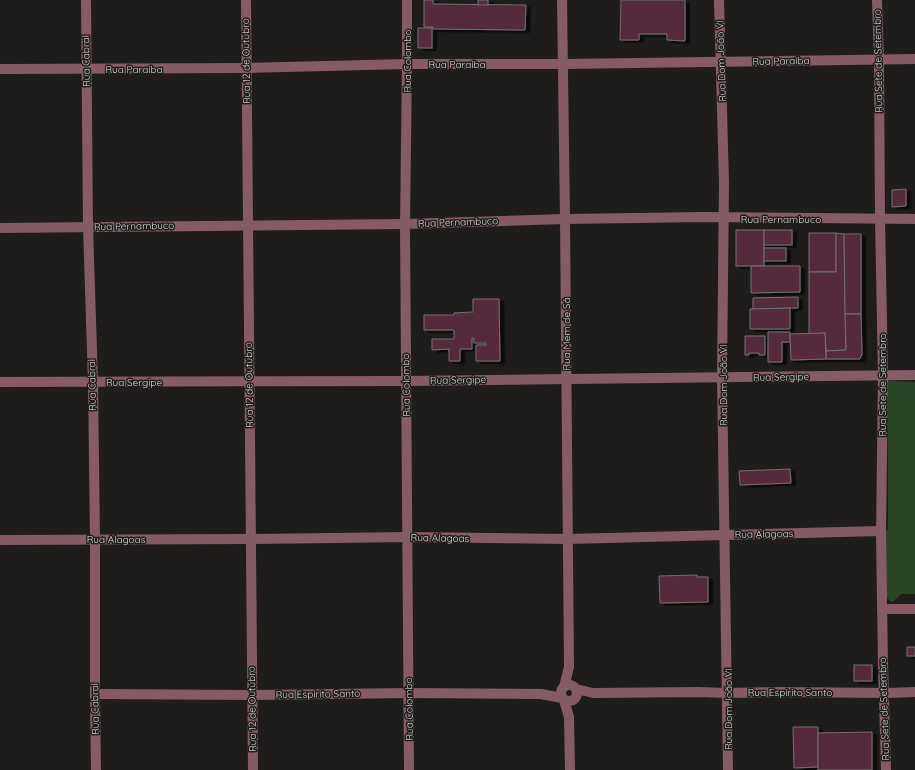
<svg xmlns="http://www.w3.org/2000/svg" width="915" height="770" font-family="Quicksand,sans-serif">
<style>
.green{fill:#2a4525}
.building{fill:#552b3d;stroke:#747172;filter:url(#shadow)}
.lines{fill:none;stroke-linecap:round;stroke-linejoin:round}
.minor{stroke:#855b66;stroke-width:10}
.labels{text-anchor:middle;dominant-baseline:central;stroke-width:3;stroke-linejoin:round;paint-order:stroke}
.street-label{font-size:10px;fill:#dad9d8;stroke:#1e1d1b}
</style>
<defs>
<filter id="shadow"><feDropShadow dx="4.5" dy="2.5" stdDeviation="0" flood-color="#0009"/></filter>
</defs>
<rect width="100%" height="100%" fill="#1e1d1b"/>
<path class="green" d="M888,381L915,382V594H901L893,602L889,600L884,593L885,531L888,530Z"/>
<g class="building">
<path d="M424,0H433V4L526,5L525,30L433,29V27H424Z"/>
<rect x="478" y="0" width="10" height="5"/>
<path d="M621,0H685V41L667,40V34H639V40H620Z"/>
<rect x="418" y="28" width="14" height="20"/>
<path d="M906,189V206L892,207V190Z"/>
<rect x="736" y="230" width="28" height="36"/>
<rect x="764" y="230" width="28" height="15"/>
<rect x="809" y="233" width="27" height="39"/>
<path d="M836,233L844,234L846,350L826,351L825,333L809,334V272H836Z"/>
<path d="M844,234H861V314H845Z"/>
<rect x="764" y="248" width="22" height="13"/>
<path d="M751,266H800V292L751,293Z"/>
<path d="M798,297V308L753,309V298Z"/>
<path d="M473,299H499L500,361H476V345H486V343H474V338H472V349H460V361H449V349L432,350V339H454V330H424V315H454V313L473,312Z"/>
<path d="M790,308V329H750V309Z"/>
<path d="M845,314H861L862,354L860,359H826V351L846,350Z"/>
<path d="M768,332H790V342H782V362H768Z"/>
<path d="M825,333L826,359L791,360L790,334Z"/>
<path d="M745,336H765V355H759V353H749V355H745Z"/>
<path d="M790,469L791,483L740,485L739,471Z"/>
<path d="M697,575V577H708V602L660,603L659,576Z"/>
<rect x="907" y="647" width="8" height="9"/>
<rect x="854" y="665" width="18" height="16"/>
<path d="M793,727H818V767L794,768Z"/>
<path d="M872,732V770H818V733Z"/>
</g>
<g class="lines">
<g class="minor">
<path d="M86,0L88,227L93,382L95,539V694L96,770"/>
<path d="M246,0L253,770"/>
<path d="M407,0V64L405,226L409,770"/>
<path d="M562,0L565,219L569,667L564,687"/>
<path d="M719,0L724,183L722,377L728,770"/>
<path d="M877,0L879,59L880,219L883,376L881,536L883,664L886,770"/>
<path d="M0,69L246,68L407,64H563L915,59"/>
<path d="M0,228L405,224L565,219L704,217L915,219"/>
<path d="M0,382L406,381L915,375"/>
<path d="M0,540L251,539L408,537L567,539L881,531"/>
<path d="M882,609H915"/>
<circle cx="569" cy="693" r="8"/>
<path d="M576,689L593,693L698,692L727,693L781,692L888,693L915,692"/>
<path d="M95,694L252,695L409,693L541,694L562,698"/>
<path d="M564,700L569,717L570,770"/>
</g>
</g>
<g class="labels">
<g class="street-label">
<text transform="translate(86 61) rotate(-91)">Rua Cabral</text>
<text transform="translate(246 61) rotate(-91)">Rua 12 de Outubro</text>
<text transform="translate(407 61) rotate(-90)">Rua Colombo</text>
<text transform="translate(721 61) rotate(-92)">Rua Dom João VI</text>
<text transform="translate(781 61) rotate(-1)">Rua Paraíba</text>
<text transform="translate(878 61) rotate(-91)">Rua Sete de Setembro</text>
<text x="457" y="64">Rua Paraíba</text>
<text x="134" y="69">Rua Paraíba</text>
<text x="781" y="219">Rua Pernambuco</text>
<text transform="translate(458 222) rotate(-2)">Rua Pernambuco</text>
<text transform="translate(134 226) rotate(-1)">Rua Pernambuco</text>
<text transform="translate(566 334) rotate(-90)">Rua Mem de Sá</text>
<text transform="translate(781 377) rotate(-1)">Rua Sergipe</text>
<text transform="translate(458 380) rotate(-1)">Rua Sergipe</text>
<text x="134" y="382">Rua Sergipe</text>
<text transform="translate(92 385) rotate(-91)">Rua Cabral</text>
<text transform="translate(249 385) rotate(-91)">Rua 12 de Outubro</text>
<text transform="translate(406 385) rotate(-91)">Rua Colombo</text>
<text transform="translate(723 385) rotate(-90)">Rua Dom João VI</text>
<text transform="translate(882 385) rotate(-90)">Rua Sete de Setembro</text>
<text transform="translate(764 534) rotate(-1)">Rua Alagoas</text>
<text transform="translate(440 538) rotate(1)">Rua Alagoas</text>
<text x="116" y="539">Rua Alagoas</text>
<text x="790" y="692">Rua Espírito Santo</text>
<text transform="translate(318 694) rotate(-1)">Rua Espírito Santo</text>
<text transform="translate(95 709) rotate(-91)">Rua Cabral</text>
<text transform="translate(252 709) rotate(-91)">Rua 12 de Outubro</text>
<text transform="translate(409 709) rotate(-91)">Rua Colombo</text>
<text transform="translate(728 709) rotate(-90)">Rua Dom João VI</text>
<text transform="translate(884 709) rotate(-92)">Rua Sete de Setembro</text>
</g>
</g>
</svg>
